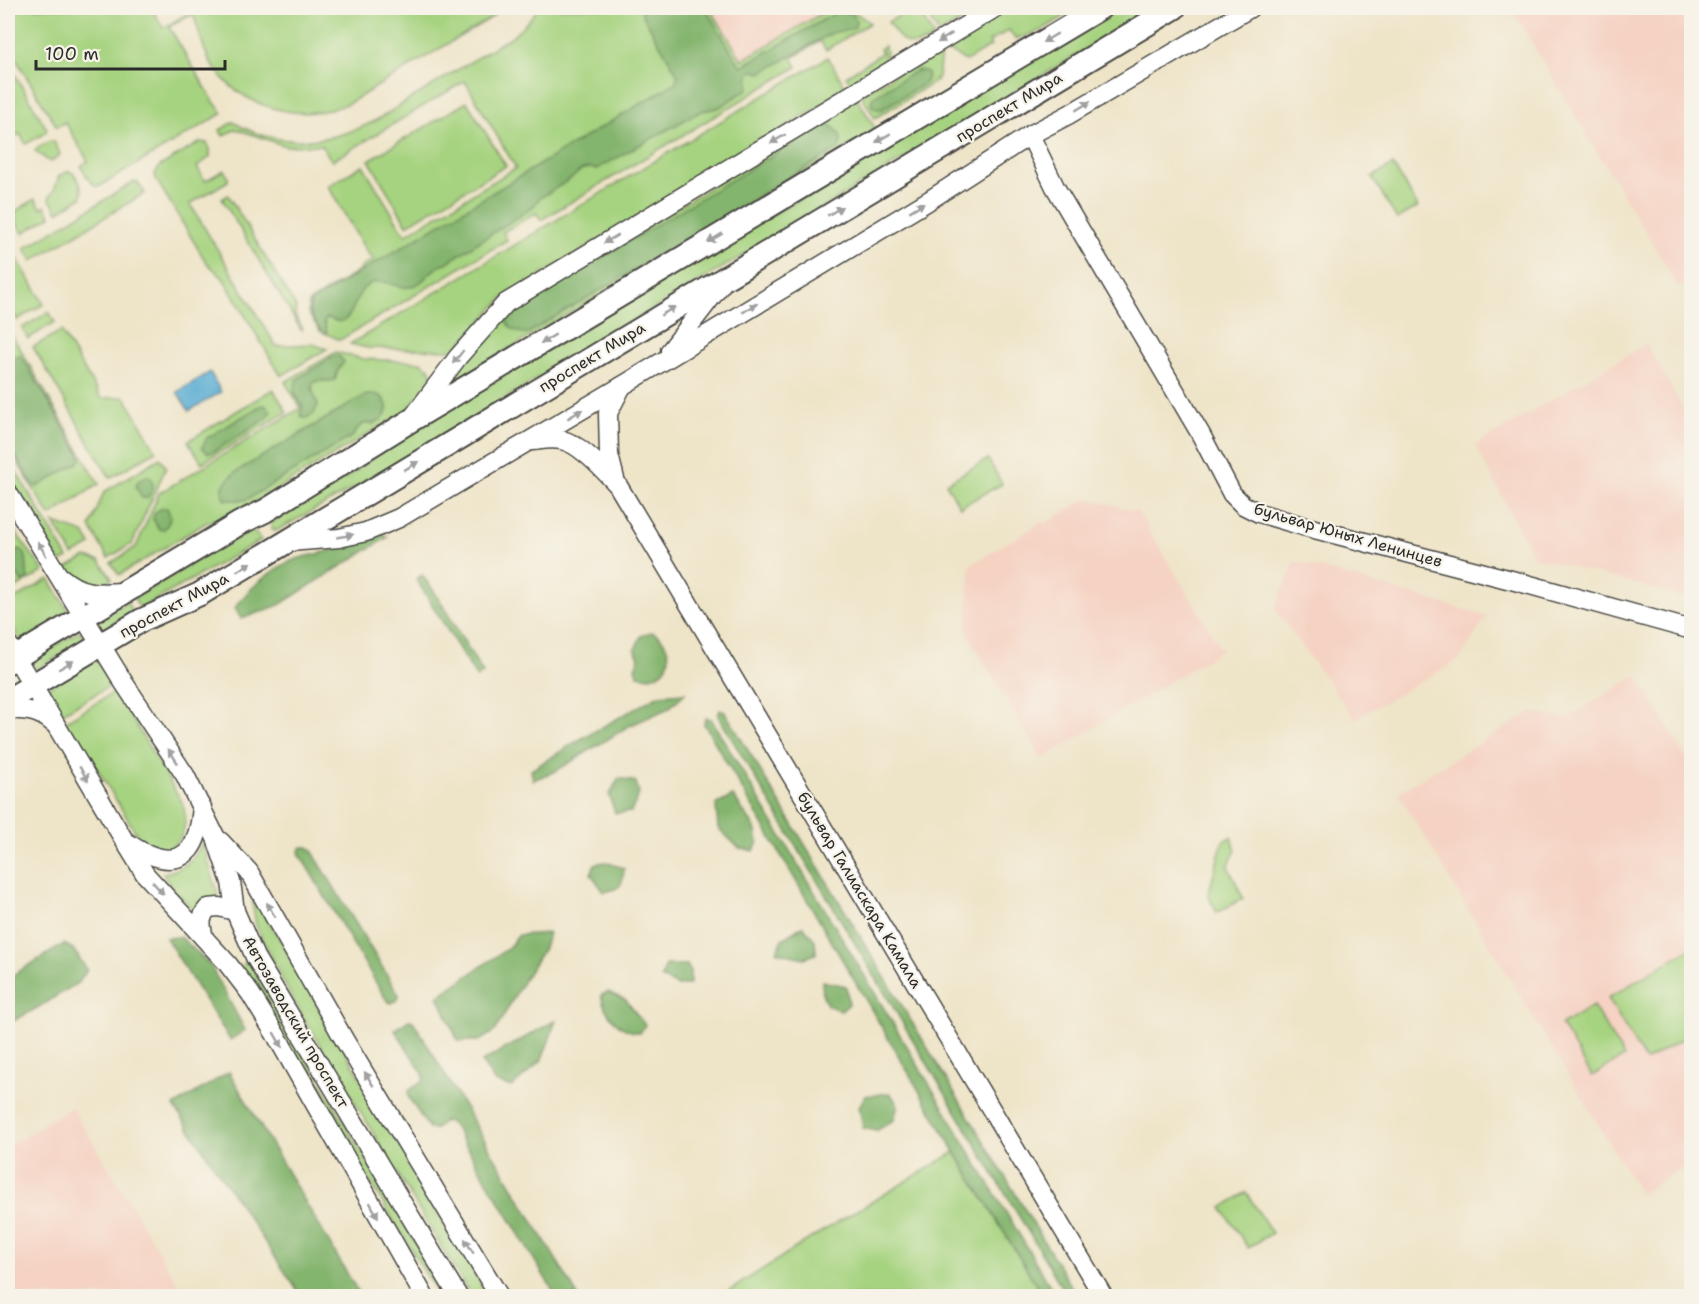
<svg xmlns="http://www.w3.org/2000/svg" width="1699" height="1304" font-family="'Shantell Sans',sans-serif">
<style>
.built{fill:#f5d2c2}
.green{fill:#a6d37f;stroke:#687f55;stroke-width:1.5}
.forest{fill:#84b56e;stroke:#58704c;stroke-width:1.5}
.water{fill:#56acd2;stroke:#406c7e;stroke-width:1.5}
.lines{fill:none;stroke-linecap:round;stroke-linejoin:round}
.minor-casing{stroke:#484743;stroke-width:21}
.major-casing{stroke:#484743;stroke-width:26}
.minor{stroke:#fff;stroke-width:18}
.major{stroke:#fff;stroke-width:22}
.oneway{fill:#a0a0a0}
.labels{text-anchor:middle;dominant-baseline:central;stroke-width:4.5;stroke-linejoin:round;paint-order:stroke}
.street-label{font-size:16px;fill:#2b2b2b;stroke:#f7f3e8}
</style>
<rect width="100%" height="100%" fill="#f7f3e8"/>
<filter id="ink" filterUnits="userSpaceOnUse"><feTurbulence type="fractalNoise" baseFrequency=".0167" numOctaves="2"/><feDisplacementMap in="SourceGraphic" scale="12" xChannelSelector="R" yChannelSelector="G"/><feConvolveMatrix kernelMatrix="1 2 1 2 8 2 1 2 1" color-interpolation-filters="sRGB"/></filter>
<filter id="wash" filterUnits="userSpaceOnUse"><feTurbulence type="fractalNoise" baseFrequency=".008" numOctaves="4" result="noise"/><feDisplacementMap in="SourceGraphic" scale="24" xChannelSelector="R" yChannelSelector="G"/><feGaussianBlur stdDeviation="1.35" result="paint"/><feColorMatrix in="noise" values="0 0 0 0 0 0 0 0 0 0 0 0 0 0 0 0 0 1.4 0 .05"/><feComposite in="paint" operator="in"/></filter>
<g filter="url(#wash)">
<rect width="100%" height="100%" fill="#eee4c8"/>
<g class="built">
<path d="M710,8H831L742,60Z"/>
<path d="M1511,8H1691V280L1679,288Z"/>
<path d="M1646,344L1691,422V599L1534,557L1475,445Z"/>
<path d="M1087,498L1138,512L1222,650L1042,759L967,633L970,565L1042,522L1045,524Z"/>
<path d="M1295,561L1487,616L1459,660L1355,719L1275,609Z"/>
<path d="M1637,675L1691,766V1163L1640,1194L1398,793L1531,712L1565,719Z"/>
<path d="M72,1107L183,1292L175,1296H8V1146Z"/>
</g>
<g class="green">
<path d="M8,8H152L163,28L197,8H502L491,18L351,102C344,105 336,109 329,110C288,119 241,104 216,70C203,54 200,32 193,14L169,27L214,102L223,113L100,186C90,187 86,174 81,166L88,161L65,122L57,127L8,46Z"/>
<path d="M539,8H710L742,60L831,8H849L870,23L826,50L820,41L792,58L797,67L541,220L536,213L503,232L507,240L340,340L320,331L308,313L309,302L362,269L361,267L373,260L371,255L369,256L328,186L363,165L405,235L516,168L465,81L332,161L321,145L286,146L236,129L223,136L220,130L233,122C279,149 329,144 375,121L514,35L527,22Z"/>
<path d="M913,8H917L934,37C910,52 903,44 888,22Z"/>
<path d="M923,8L967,10V18L939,34Z"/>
<path d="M1007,8H1079L1040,31L1015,39L1009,30L989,42L991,46L966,61L948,51L945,45Z"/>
<path d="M1117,8H1155L369,480L276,531L271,528V523L352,474L394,442Z"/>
<path d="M885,46C890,68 868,76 853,87L846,76L882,53L880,49Z"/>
<path d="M940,48L941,53L938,78L935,79L936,81L875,118L861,95Z"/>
<path d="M828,57L847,90L502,299L456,348L450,350L368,348L350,344Z"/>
<path d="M8,63L47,129L45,133L26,144L20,134L8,140Z"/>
<path d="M857,98L876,130L439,391L501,314Z"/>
<path d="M467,102L506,166L407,225L369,160Z"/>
<path d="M50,141L54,142L60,154L57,158L50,162L35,151L39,147Z"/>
<path d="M200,142L207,143L210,149V157L197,167L205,181L224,170L228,177V181L190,204L276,346L312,344L327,349L281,376L223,278L206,262L156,179L155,174L160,166Z"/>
<path d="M1393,165L1418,207L1397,219L1372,177Z"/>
<path d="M69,171C78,175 83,188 82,197L58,212L49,198L55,188L59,176Z"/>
<path d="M134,182L138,183L145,193L32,261L25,248Z"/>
<path d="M228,195L296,307L295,315L303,329L301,330L222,199Z"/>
<path d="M35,199L41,208L45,206L51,216L23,233L14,219L16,217L13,213Z"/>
<path d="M15,255L44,304L17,320L8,305V259Z"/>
<path d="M49,312L55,322L28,339L22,328Z"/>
<path d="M8,328L99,484L50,516L8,447Z"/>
<path d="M61,331L101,398L125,397L156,451L110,478L33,347Z"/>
<path d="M336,352L364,359L420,362L429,368L432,374V380L408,410L259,500L204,524L119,575L111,563L136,547L159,493L301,408L285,382Z"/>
<path d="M273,389L287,412L202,463L188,441Z"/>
<path d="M8,458L68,558L60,562L8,474Z"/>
<path d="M160,458L166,467L132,544L108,558L90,527L104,492Z"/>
<path d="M988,459L1002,484L960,507L946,483Z"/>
<path d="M8,522L44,571L8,593Z"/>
<path d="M54,523L84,533L91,545L73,555Z"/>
<path d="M252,531L255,532L261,540L140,609L134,598L212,551Z"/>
<path d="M86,557L100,561L112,579L101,586L72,580L65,569Z"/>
<path d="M49,579L70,613L21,642L8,620V603Z"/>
<path d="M127,602L133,613L103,631L97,620Z"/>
<path d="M80,631L86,641L35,670L30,660Z"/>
<path d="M97,658L112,685L59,715L45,689Z"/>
<path d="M116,691L183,804C188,825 185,842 163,851L142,843L98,770L63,723Z"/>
<path d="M1231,837L1236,850L1228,866L1243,898L1217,913L1208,895L1223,841Z"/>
<path d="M202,841L219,898L200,902L194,911L167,882L163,873C182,870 196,860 202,841Z"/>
<path d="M252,892L488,1296H471L289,993L256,925L253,908Z"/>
<path d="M1691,948V1034L1645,1061L1608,998Z"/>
<path d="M244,962H249L256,974L447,1296H439L242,969Z"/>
<path d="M1593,1006L1624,1057L1592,1076L1561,1025Z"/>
<path d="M955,1152L1043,1296H721L811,1238Z"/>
<path d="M1246,1192L1272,1233L1248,1248L1222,1208Z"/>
</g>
<g class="forest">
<path d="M642,8H705L738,62L742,66L746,64L835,13L843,12L852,13L856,20L855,27C848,32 840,30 832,33L761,73L754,71L750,72C747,78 750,83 748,89L718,108L701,111L597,169L588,168L581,170L572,178L540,198L532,208L443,265C428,269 425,285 409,287C392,289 382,273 364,288C354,297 353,325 336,321C333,320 330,318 327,318L324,321L327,332L323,333C316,323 305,313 312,301L675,83L678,75L642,14Z"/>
<path d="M917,70L925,71C929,75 928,78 925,83L882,109H877L872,106L871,101L874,96Z"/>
<path d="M829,125C839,130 845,139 838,149L528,333C516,334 499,324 511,311L822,126Z"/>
<path d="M8,354L10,358L19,356L22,357L80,454L81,459L78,463L37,487L33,485L8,443Z"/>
<path d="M334,356H339L344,362L338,370L335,380L329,381H316L312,385L313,392L318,405L313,415L305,418L301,416L300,413L303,407L294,392L296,380Z"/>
<path d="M373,394C386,395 392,409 382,419C379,421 376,422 373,424C361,422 359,426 353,436L246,500H226C217,489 226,482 234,473L364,396Z"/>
<path d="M265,405L271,411L266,419L213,452L208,453L202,447L207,438L260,406Z"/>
<path d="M146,476L150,477C155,485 153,492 147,498H142L136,487L138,481Z"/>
<path d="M163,508H167C172,517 170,523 163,530L159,529L153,519L155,512Z"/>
<path d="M376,532L388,537L279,605L241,619L235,608C246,591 269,572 287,563C302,555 318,555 332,550C347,545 361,537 376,532Z"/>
<path d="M20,549C30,558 25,559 27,570C27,573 28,576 28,579L22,582L12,566L15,561L14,554L16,551Z"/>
<path d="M422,575L434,591L483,673L477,678L416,579Z"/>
<path d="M652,632C665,637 675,658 664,670C661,673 654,676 650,677L638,675L635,668L639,658L635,649L641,636Z"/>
<path d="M685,693L669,708L629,726L556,771L533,780L531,770L574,743L659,695Z"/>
<path d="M720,710L725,712L1077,1296H1067L718,716Z"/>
<path d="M706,718L711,719L1056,1296H1043L955,1152L704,724Z"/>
<path d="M619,778L636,782L639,794L631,812L615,813L609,795Z"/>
<path d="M733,796L755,828L758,842L754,851L739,848L718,828L716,805Z"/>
<path d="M302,847H307L311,849L399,995L397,1000L391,1003L387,1001L300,855L299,851Z"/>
<path d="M605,862L624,868C623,885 621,889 604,892L591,874L595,864Z"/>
<path d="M803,926L815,940L816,954L804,958L777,952L782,939Z"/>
<path d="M549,933L543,950L525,978L495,1031L479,1041H458L438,996L507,949L519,935Z"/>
<path d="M181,937L210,965L245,1030L230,1040L166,938Z"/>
<path d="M64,944L73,949L87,970L79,982L37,1008L8,1024V978Z"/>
<path d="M666,965H687L690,970V984L678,986L661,978Z"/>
<path d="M822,981L846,986L849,1004L841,1011L827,1005L823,995Z"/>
<path d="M608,992L626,1000L645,1025L640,1033C619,1031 605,1015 601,995Z"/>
<path d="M409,1020L413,1021L578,1296H556L454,1126L449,1122L444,1121L436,1129H429L409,1098L408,1091L423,1081L424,1075L395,1030L398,1027Z"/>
<path d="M556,1020L549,1041L541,1061L512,1087L495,1082L482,1062Z"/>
<path d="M229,1072L358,1292L348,1296H301L174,1106Z"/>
<path d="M890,1093L898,1105L894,1120L876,1131L863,1128L859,1107L865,1096Z"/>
</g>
<path class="water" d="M210,372L221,392L189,411L177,392Z"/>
</g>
<g filter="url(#ink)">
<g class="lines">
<defs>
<g id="minor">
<path d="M1030,135L1055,187L1200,433L1232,494L1243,505L1259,513L1303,526L1519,582L1692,630"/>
<path d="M670,351L723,282"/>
<path d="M413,417L458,357L506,303L995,8"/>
<path d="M532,441C542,440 551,438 561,440C580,443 604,471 617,484L1103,1296"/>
<path d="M616,483L609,455L608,413L622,386"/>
<path d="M8,493L124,683L185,775L216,838L231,882L235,911L255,957L458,1296"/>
<path d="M289,542L339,538L366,532L399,518L622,386L928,201L1030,135L1068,115L1250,8"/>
<path d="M62,578C83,596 100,593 125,592"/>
<path d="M8,644L124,840L145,874L227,963L250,993L277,1037L424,1296"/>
<path d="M8,710C25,709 40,711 53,723"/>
<path d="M220,841L249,872L345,1041L499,1296"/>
<path d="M128,843C134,847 141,852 148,854C189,871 199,841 202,807"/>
<path d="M204,938C201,926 199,918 208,908L219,907L235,911"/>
</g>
<g id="major">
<path d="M8,662L240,523L265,511L410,421L1100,8"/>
<path d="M8,700L142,620L200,594L1174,8"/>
</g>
</defs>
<use href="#minor" class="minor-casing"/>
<use href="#major" class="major-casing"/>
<use href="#minor" class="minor"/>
<use href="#major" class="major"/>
</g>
<defs><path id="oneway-solid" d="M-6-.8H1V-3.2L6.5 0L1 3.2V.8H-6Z" transform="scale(1.5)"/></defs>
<g class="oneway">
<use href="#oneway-solid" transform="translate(945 38) rotate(148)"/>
<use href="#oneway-solid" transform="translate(1050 38) rotate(149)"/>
<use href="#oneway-solid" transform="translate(1083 106) rotate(-31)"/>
<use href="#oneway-solid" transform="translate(883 138) rotate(149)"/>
<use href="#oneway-solid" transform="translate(778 139) rotate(149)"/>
<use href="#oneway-solid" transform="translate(917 207) rotate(-31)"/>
<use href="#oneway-solid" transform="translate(835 211) rotate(-31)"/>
<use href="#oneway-solid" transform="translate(715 238) rotate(149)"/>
<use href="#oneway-solid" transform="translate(611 239) rotate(149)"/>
<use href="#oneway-solid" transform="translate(750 308) rotate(-31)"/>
<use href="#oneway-solid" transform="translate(668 311) rotate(-31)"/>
<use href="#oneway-solid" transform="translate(548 339) rotate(149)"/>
<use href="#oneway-solid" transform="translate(458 357) rotate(129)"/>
<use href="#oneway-solid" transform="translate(575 414) rotate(-31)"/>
<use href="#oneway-solid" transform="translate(411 466) rotate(-31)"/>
<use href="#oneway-solid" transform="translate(345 536) rotate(-10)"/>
<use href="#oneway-solid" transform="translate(42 549) rotate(-121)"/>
<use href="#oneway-solid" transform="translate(244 567) rotate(-31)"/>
<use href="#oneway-solid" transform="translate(66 665) rotate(-30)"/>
<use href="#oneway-solid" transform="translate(173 756) rotate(-124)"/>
<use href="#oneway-solid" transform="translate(84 774) rotate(59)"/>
<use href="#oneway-solid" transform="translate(158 888) rotate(48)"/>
<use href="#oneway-solid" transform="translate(271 910) rotate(-120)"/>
<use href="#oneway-solid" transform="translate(278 1040) rotate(60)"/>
<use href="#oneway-solid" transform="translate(369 1079) rotate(-122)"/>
<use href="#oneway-solid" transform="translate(374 1210) rotate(61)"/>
<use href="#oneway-solid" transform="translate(469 1246) rotate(-121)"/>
</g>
</g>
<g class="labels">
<g class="street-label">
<text transform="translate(1009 107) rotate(-31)">проспект Мира</text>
<text transform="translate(592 357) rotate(-31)">проспект Мира</text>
<text transform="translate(1348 535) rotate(16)">бульвар Юных Ленинцев</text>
<text transform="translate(174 605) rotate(-28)">проспект Мира</text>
<text transform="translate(860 890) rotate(59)">бульвар Галиаскара Камала</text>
<text transform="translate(296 1022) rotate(60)">Автозаводский проспект</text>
</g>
</g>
<rect width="1699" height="1304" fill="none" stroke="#f7f3e8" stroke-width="30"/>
<path d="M36 60v9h189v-9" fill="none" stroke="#2b2b2b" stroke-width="3"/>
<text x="45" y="60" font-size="18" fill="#2b2b2b" stroke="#f7f3e8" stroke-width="4.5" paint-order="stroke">100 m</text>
</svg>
